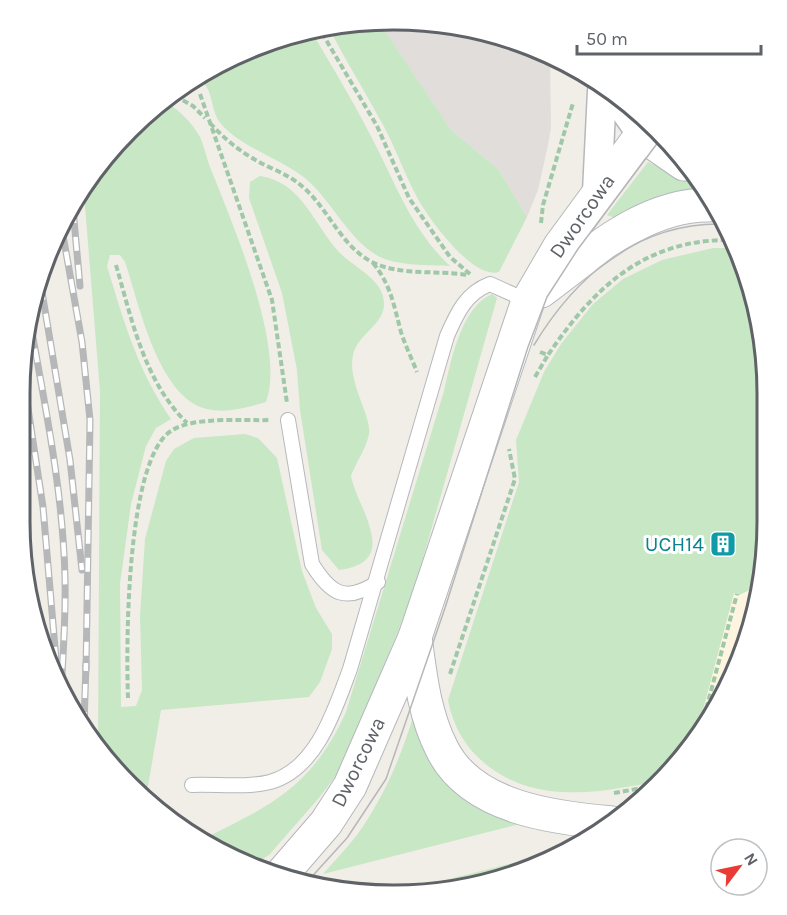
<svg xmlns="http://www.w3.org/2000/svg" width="787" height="915" font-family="Karla,sans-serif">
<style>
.commercial{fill:#fef5e0}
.industrial{fill:#e0ddda}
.green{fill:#c7e7c5}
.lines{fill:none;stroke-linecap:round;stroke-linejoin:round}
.service-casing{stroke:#b5b8bc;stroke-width:16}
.minor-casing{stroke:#b5b8bc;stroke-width:31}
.secondary-casing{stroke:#b4b7bc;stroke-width:35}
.path{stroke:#9ec8a8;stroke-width:4;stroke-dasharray:6 3;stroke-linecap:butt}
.service{stroke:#fff;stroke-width:14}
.minor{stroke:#fff;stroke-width:28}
.secondary{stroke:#fff;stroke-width:33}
.tram{stroke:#b6b7b8;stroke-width:1.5}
.rail-casing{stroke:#b6b7b8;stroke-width:7}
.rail{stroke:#fff;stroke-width:4.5;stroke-dasharray:14;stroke-linecap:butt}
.labels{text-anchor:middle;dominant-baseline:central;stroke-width:6;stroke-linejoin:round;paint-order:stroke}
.street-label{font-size:21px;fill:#5f6368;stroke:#fff}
.culture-label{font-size:21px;fill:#0d838f;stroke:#fff;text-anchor:end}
.rim{fill:none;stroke:#5f6368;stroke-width:3}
</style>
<rect width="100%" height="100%" fill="#f1eee8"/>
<path class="commercial" d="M754,588L739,664L699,725L734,593L739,595Z"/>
<path class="industrial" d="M418,20L550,56L551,128L548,145L538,190L527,217L498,169L451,130L381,25Z"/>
<g class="green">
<path d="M381,25L451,130L498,169L527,217L499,272C473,280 429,219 418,199C403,172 394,142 378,116C363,88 346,61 331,32Z"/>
<path d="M313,34C336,73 360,113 380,154C400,195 416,234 450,266C429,265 397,266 378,256C348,239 332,201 306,179C281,158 244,149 222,125C210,112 214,90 201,81L273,39Z"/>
<path d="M165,102C179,109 192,123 200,137C205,148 207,161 212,172C233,225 286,348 266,402C248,407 227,414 207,409C158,398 139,303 125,262L120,255H110L107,266C124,322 137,369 171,419L156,428L146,446L131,504L120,584L121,707L136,706L142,690L140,616L145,539L166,461L174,449L194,438L245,434L258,438L277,458L302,571L316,608L332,634V649L320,682L309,697L161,710L146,798L112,768L98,747L100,391L84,194L147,112Z"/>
<path d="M648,162L697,186L701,192L615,218L607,215Z"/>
<path d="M260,176C302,182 314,225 339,252C354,268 386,280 384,306C382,326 357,335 353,355C347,382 372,416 369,434C366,449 356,462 351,476C358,510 402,562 339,570L322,550L300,410L297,370L282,293L249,198L250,182Z"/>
<path d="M713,248H733L748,273L767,369V522L754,588L739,595L734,593L699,725L661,781C630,786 596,794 565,792C509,791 458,757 448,700L519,482L516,440L544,372L561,344L593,304L623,279L662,260Z"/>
<path d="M492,294L497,298L420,569L404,617L352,740L338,773L318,799L269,855L250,867L201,840C272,805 312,787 346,712L444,391C451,361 461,307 492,294Z"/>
<path d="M414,714L520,824L323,874C334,861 346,849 357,835C383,799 401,757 414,714Z"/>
<path d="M565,850L514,876L418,895L389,894Z"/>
</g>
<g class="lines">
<defs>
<g id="service">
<path d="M288,420L312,564C331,595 346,603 378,582"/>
<path d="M192,785C217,784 246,788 270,782C317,769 335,709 350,669L447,336C457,313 466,293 490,284L528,301"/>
</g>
<g id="minor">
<path d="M621,105L642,135"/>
<path d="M597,192L602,91"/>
</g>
<g id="secondary">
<path d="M642,135L684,164"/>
<path d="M541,291C591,254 643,205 708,205"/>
<path d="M415,637C420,674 424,714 442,749C471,808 554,818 612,823"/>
<path d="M281,875L326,823L350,786L415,637L528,301L560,246L648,126"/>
</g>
</defs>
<use href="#service" class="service-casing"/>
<use href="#minor" class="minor-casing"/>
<use href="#secondary" class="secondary-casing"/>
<g class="path">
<path d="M322,33L377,126L409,198L450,257L470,274"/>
<path d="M200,94L272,300L287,403"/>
<path d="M175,96L193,106L205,118"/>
<path d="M210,123C227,142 246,156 269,167C282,173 293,178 304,188C329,210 341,246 372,262C399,276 438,270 467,275"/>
<path d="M541,223L543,205L573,103"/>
<path d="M373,263C391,285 394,306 401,332C405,345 412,359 417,372"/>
<path d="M116,265C132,320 144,381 187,423"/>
<path d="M540,352L548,355C593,289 643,240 728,240"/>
<path d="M535,377L548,355"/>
<path d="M450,674L515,479L509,449"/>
<path d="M128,698C126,646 126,460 171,431C193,416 243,421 270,420"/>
<path d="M704,717L737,594"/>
<path d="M614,793L659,785"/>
</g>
<use href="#service" class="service"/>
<use href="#minor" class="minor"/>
<use href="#secondary" class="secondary"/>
<g class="tram">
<path d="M534,345C575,277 636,224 719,224"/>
<path d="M307,882L347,838L386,779L445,608L528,347L547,297L578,249L662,137"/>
</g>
<defs>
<g id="rail">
<path d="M73,209L80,286"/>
<path d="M61,224L82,342L90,420L86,671"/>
<path d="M41,286L70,460L82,570"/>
<path d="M30,321C45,406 63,491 65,578C66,616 63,654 61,692"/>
<path d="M22,369L43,507L56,659"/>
<path d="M84,726L86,663"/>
</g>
</defs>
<use href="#rail" class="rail-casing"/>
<use href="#rail" class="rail"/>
</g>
<defs>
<symbol id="building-square" viewBox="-11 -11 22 22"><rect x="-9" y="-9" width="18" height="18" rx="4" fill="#0f9aa8" stroke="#fff"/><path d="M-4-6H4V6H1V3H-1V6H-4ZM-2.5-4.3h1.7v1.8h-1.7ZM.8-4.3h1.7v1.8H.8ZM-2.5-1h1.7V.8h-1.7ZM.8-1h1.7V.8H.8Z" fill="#fff"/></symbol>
</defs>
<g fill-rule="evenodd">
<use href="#building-square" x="708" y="529" width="30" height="30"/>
</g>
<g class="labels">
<g class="street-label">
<text transform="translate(582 216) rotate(-55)">Dworcowa</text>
<text transform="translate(358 762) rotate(-64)">Dworcowa</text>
</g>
<g class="culture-label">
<text x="704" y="544">UCH14</text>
</g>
</g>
<path d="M0 0H787V915H0ZM393 30H394A363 363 0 0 1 757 393V522A363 363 0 0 1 394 885H393A363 363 0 0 1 30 522V393A363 363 0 0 1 393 30Z" fill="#fff" fill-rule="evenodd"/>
<path class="rim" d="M393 30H394A363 363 0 0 1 757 393V522A363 363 0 0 1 394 885H393A363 363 0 0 1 30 522V393A363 363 0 0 1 393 30Z"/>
<g transform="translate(739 867) rotate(58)"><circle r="28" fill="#ffffff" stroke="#bfc1c3" stroke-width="1.5"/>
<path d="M0-4.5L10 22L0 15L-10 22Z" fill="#e83b36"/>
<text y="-9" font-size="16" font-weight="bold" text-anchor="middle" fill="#5f6368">N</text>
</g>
<path d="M577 45v9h184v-9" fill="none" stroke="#5f6368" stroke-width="3"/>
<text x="586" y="45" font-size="18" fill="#5f6368" stroke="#ffffff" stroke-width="4.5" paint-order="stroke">50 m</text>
</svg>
